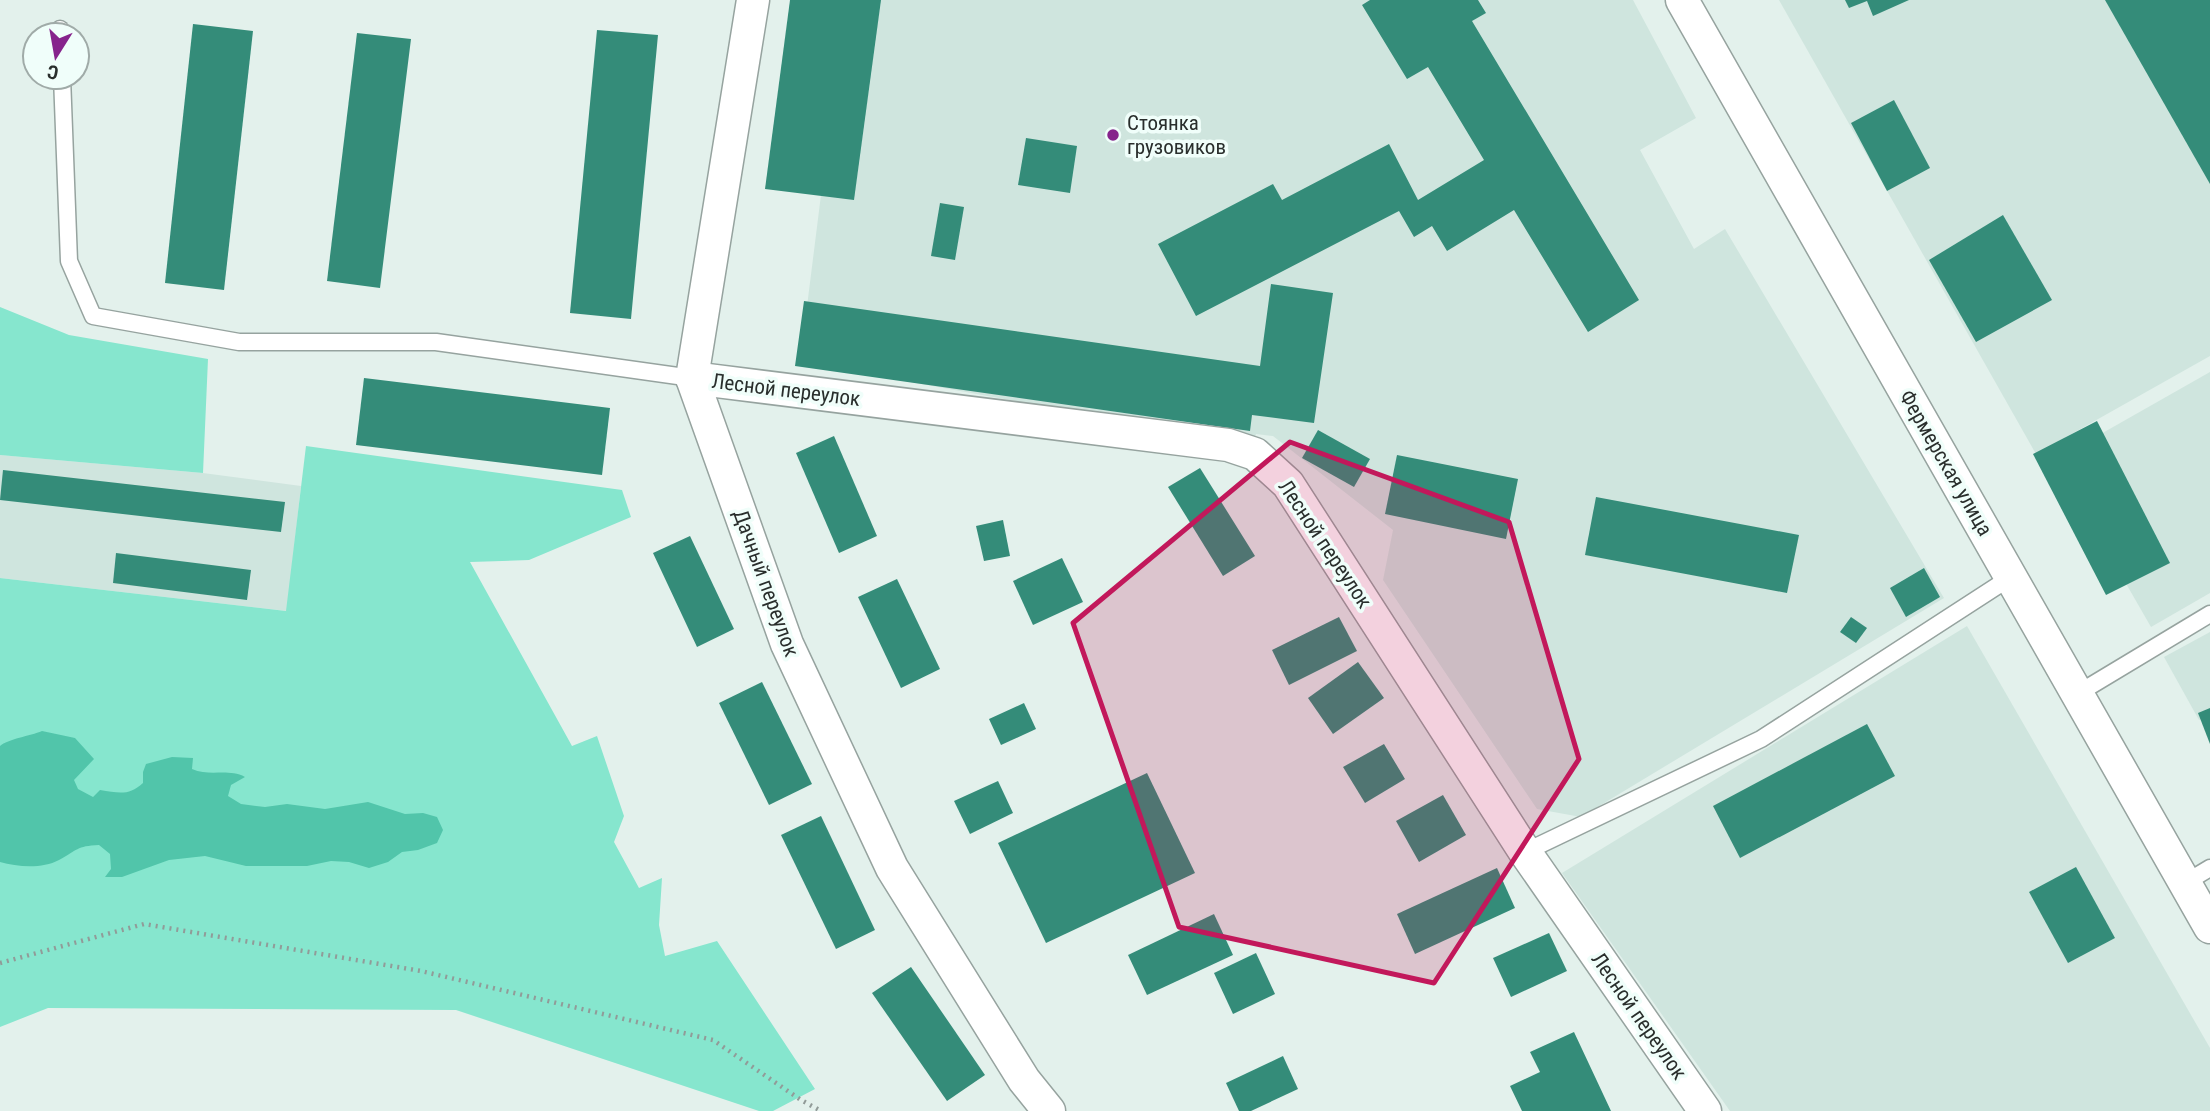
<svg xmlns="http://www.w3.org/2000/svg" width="2210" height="1111" font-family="'Roboto Condensed',sans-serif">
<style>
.built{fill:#cfe5de}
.green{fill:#86e6ce}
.water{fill:#51c5aa}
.building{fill:#348c79}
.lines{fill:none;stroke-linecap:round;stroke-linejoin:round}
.service-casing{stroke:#96a39f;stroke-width:19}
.minor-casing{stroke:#96a39f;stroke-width:35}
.path{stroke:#919b98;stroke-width:4.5;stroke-dasharray:2 5;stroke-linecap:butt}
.service{stroke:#fff;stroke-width:16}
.minor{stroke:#fff;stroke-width:32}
.marked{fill:#c2185b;fill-opacity:0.2;stroke:#c2185b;stroke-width:5;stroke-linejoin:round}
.poi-dot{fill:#86238c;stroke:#f0fefa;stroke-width:2.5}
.labels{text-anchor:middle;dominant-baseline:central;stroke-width:7;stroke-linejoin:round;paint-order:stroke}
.poi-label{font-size:21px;fill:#292e2c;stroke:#f0fefa;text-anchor:start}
.street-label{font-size:21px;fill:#292e2c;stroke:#f0fefa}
</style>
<rect width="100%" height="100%" fill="#e3f1ec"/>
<g class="built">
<path d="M790,0H1633L1696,118L1640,150L1694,249L1725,229L1944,598L1581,817L1537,809L1383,580L1393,530L1273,436L1256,434L1252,444L800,362L821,195Z"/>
<path d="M1779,0H2210V356L2036,454Z"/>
<path d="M2210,372V593L2151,627L2055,460Z"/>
<path d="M0,455L203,473L301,486L287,611L0,578Z"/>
<path d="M1967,626L2210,1048V1111H1730L1562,873Z"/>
<path d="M2210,632V713L2199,720L2164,657Z"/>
</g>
<g class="green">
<path d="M0,307L69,335L208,359L203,473L0,455Z"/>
<path d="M306,446L622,490L631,517L529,560L470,562L572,746L597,736L624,816L614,842L639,888L662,878L659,925L665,956L717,941L815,1089L773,1111H759L456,1010L48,1008L0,1027V578L286,611Z"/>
</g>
<path class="water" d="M42,731L75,738L94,759L74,780L78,789L93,797L100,790C119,793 129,796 143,783V772L146,764L172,757L193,758L192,769C210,777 228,768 245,777L231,785L228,796L241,804L265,807L287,804L325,809L368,802L405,814L423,813L437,817L443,830L437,843L418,850L402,852L388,862L369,868L349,862L331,861L307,866H246L205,856L169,860L122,877H105L111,869L110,854L99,845C76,846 78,850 59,860C42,869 18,867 0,862V746C8,739 30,736 42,731Z"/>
<g class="building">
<path d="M790,0H881L854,200L765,189Z"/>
<path d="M1370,0H1478L1486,13L1472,21L1639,300L1588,332L1514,210L1447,251L1432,226L1414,237L1399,211L1196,316L1158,244L1273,184L1282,200L1389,144L1418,200L1484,160L1428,67L1407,79L1362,5Z"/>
<path d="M1845,0H1909L1873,16L1867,1L1849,8Z"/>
<path d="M2105,0H2210V184Z"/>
<path d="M193,24L253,31L224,290L165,283Z"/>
<path d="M597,30L658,35L631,319L570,313Z"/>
<path d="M357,33L411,39L380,288L327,281Z"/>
<path d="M1894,100L1930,168L1887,191L1851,123Z"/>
<path d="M1026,138L1077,146L1070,193L1018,185Z"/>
<path d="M940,203L964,207L955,260L931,256Z"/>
<path d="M2003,215L2052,300L1976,342L1929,260Z"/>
<path d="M1271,284L1333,293L1314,423L1252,415L1250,431L795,366L804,301L1260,366Z"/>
<path d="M364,378L610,408L602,475L356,445Z"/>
<path d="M2097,421L2170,563L2106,595L2033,454Z"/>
<path d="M1318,430L1370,459L1354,487L1302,458Z"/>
<path d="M834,436L877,536L839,553L796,453Z"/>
<path d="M1397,455L1518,479L1506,539L1385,514Z"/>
<path d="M1200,468L1255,556L1223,576L1168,487Z"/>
<path d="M3,470L285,502L281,532L0,500Z"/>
<path d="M1596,497L1799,535L1787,593L1585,555Z"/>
<path d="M1003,520L1010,556L984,561L976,526Z"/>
<path d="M690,536L734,629L697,647L653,553Z"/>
<path d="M116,553L251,570L247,600L113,583Z"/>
<path d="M1062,558L1083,602L1033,625L1013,581Z"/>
<path d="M1924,568L1940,597L1906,617L1890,588Z"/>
<path d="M897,579L940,669L901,688L858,597Z"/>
<path d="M1339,617L1357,651L1289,685L1272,650Z"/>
<path d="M1851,617L1867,628L1856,643L1840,632Z"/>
<path d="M1358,662L1384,698L1333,734L1308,698Z"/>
<path d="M762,682L812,784L769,805L719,703Z"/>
<path d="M1024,703L1036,729L1001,745L989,719Z"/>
<path d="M2210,708V744L2198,713Z"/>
<path d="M1867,724L1895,776L1740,858L1713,806Z"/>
<path d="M1384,744L1405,779L1365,803L1343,767Z"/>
<path d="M1147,773L1195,873L1046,943L998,843Z"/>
<path d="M998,781L1013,813L970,834L954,801Z"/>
<path d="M1443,795L1466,835L1419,862L1396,821Z"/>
<path d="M821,816L875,930L836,949L781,835Z"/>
<path d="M2076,867L2115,938L2068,963L2029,892Z"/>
<path d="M1497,868L1515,908L1415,954L1397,914Z"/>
<path d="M1214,914L1233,955L1147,995L1128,955Z"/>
<path d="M1549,933L1567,971L1511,997L1493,958Z"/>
<path d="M1256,953L1275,994L1233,1014L1214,973Z"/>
<path d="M911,967L985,1075L947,1101L872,993Z"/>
<path d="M1574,1032L1611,1111H1522L1510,1086L1540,1072L1530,1052Z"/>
<path d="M1283,1056L1298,1089L1251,1111H1239L1226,1083Z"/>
</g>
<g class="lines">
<defs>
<g id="service">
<path d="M60,29V35"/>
<path d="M62,77L69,261L93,316L239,342H436L692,378"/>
<path d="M2077,694L2210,614"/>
<path d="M1525,852L1761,739L2011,577"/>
<path d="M2185,883L2210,868"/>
</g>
<g id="minor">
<path d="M753,0L692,378L787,644L892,868L1024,1080L1049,1111"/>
<path d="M1682,0L2210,927"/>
<path d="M692,378L1228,445L1255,454L1288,484L1525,852L1705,1111"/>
</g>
</defs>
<use href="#service" class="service-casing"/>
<use href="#minor" class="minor-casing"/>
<path class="path" d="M0,963L144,924L421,971L713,1040L801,1100L821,1111"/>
<use href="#service" class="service"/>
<use href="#minor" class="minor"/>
</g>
<path class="marked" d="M1290,442L1509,522L1579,759L1434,983L1179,927L1073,623Z"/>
<circle class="poi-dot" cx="1113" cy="135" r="7"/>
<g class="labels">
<g class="poi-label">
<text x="1127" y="123">Стоянка<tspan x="1127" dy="24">грузовиков</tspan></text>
</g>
<g class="street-label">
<text transform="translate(786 390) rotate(7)">Лесной переулок</text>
<text transform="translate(1946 463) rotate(60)">Фермерская улица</text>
<text transform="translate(1325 544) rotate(56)">Лесной переулок</text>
<text transform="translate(766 583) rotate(70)">Дачный переулок</text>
<text transform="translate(1639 1016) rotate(55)">Лесной переулок</text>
</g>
</g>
<g transform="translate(56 56) rotate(191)"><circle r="33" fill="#f0fefa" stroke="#a0aba8" stroke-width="2"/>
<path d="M0-5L12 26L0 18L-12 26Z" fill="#86238c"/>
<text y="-10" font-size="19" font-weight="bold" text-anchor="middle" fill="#292e2c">С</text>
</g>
</svg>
